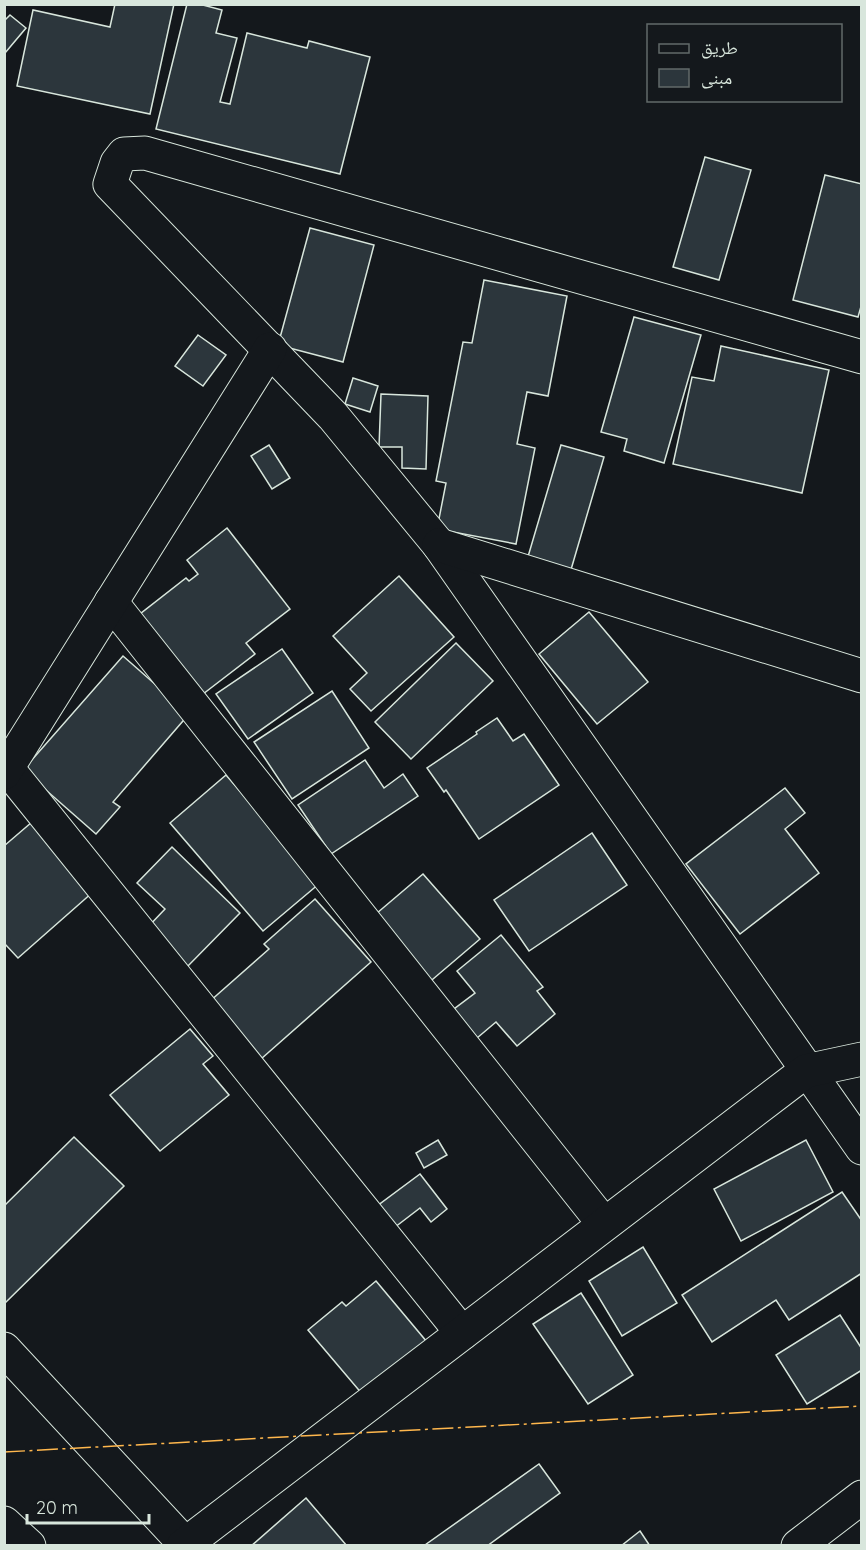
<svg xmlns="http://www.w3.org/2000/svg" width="866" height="1550" font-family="Quicksand,'Noto Naskh Arabic',sans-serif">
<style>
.building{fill:#2c363c;stroke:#d8e6dc;stroke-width:1.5}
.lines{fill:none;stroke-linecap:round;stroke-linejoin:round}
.minor-casing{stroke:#d8e6dc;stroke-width:35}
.minor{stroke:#14181c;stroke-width:33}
.power{stroke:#ffb74d;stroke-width:1.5;stroke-dasharray:21 4.5 3 4.5;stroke-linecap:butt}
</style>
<rect width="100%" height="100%" fill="#14181c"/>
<g class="building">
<path d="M115,4H174L150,114L17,86L33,10L110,27Z"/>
<path d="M187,4H199L222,10L216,33L237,38L220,102L230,104L247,33L307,48L309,41L370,57L340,174L156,129Z"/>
<path d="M10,15L26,28L5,53L4,21Z"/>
<path d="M705,157L751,170L719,280L673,267Z"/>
<path d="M825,175L862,184V303L858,317L793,300Z"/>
<path d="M310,228L374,245L343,362L278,345Z"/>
<path d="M484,280L567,296L548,396L527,392L517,444L535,448L516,544L437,529L446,483L436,481L463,342L472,343Z"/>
<path d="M634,317L701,335L664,463L624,451L627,439L601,432Z"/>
<path d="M198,335L226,355L203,386L175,366Z"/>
<path d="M721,346L829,370L802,493L673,464L692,377L714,381Z"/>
<path d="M353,378L378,386L370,412L345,404Z"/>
<path d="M381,394L428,396L426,469L402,468V447H379Z"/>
<path d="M269,445L290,478L272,489L251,456Z"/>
<path d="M561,445L604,457L570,573L527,560Z"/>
<path d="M227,528L290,609L246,643L255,654L203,694L140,614L186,578L189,581L198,574L187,560Z"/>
<path d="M399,576L454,637L371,711L350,689L367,673L333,636Z"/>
<path d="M589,612L648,682L597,724L539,654Z"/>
<path d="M456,643L493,681L411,759L375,722Z"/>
<path d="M282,649L313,693L248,739L216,694Z"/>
<path d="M123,656L189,714L113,802L120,807L96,834L23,770Z"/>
<path d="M332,691L369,748L292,799L254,742Z"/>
<path d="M497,718L513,741L524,734L559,785L479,839L446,790L444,792L427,768L477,734L476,732Z"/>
<path d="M365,760L384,788L403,774L418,796L331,854L298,805Z"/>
<path d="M226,775L320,883L263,931L170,823Z"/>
<path d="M785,788L805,813L785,829L819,873L740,934L686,864Z"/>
<path d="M32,822L93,892L18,958L4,943V846Z"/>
<path d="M592,833L627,885L529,951L494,900Z"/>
<path d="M172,847L240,913L186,968L146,929L165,909L137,883Z"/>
<path d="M423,874L480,939L426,985L370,919Z"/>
<path d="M315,899L371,962L261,1059L209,1002L269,949L264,944Z"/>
<path d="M501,935L543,987L537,991L555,1014L517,1046L496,1022L477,1038L454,1009L475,993L457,971Z"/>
<path d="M190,1029L213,1056L203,1064L229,1095L160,1151L110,1095Z"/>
<path d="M74,1137L124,1186L4,1304V1206Z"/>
<path d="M438,1140L447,1155L424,1168L416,1153Z"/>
<path d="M806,1140L833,1192L741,1241L714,1189Z"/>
<path d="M420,1174L447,1209L431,1222L420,1208L386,1234L369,1212Z"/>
<path d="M842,1192L862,1221V1273L789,1320L776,1300L712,1342L682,1295Z"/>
<path d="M643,1247L677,1303L622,1336L589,1281Z"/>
<path d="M376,1281L427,1342L363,1395L308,1330L342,1302L346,1306Z"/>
<path d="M581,1293L633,1375L588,1404L533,1324Z"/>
<path d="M840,1315L862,1349V1370L807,1404L776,1355Z"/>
<path d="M539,1464L560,1493L487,1546L425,1545Z"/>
<path d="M306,1498L347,1546H251Z"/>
<path d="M640,1531L650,1546H621Z"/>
</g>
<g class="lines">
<defs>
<g id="minor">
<path d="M862,357L145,153L124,154L117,163L110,184L333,416L439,545L862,1148"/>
<path d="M439,545L862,676"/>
<path d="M111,602L604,1224"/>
<path d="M7,768L462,1333"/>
<path d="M4,773L270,349"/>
<path d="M4,1349L185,1544"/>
<path d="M4,1523L29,1546"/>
<path d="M183,1546L806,1071L862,1059"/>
<path d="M798,1546L862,1497"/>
</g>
</defs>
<use href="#minor" class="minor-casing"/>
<use href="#minor" class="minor"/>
<path class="power" d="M4,1452L862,1406"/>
</g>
<rect width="866" height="1550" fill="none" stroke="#d8e6dc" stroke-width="12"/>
<rect x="647" y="24" width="195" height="78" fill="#14181c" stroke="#626a69" stroke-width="1.5"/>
<rect x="659" y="44" width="30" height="9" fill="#14181c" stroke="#626a69" stroke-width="1.5"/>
<text x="701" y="54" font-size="18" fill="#d8e6dc">طريق</text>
<rect x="659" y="69" width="30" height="18" fill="#2c363c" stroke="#626a69" stroke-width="1.5"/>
<text x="701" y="84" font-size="18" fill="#d8e6dc">مبنى</text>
<path d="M27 1514v9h122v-9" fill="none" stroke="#d8e6dc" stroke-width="3"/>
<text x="36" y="1514" font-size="18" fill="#d8e6dc" stroke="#14181c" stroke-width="4.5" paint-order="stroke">20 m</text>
</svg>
